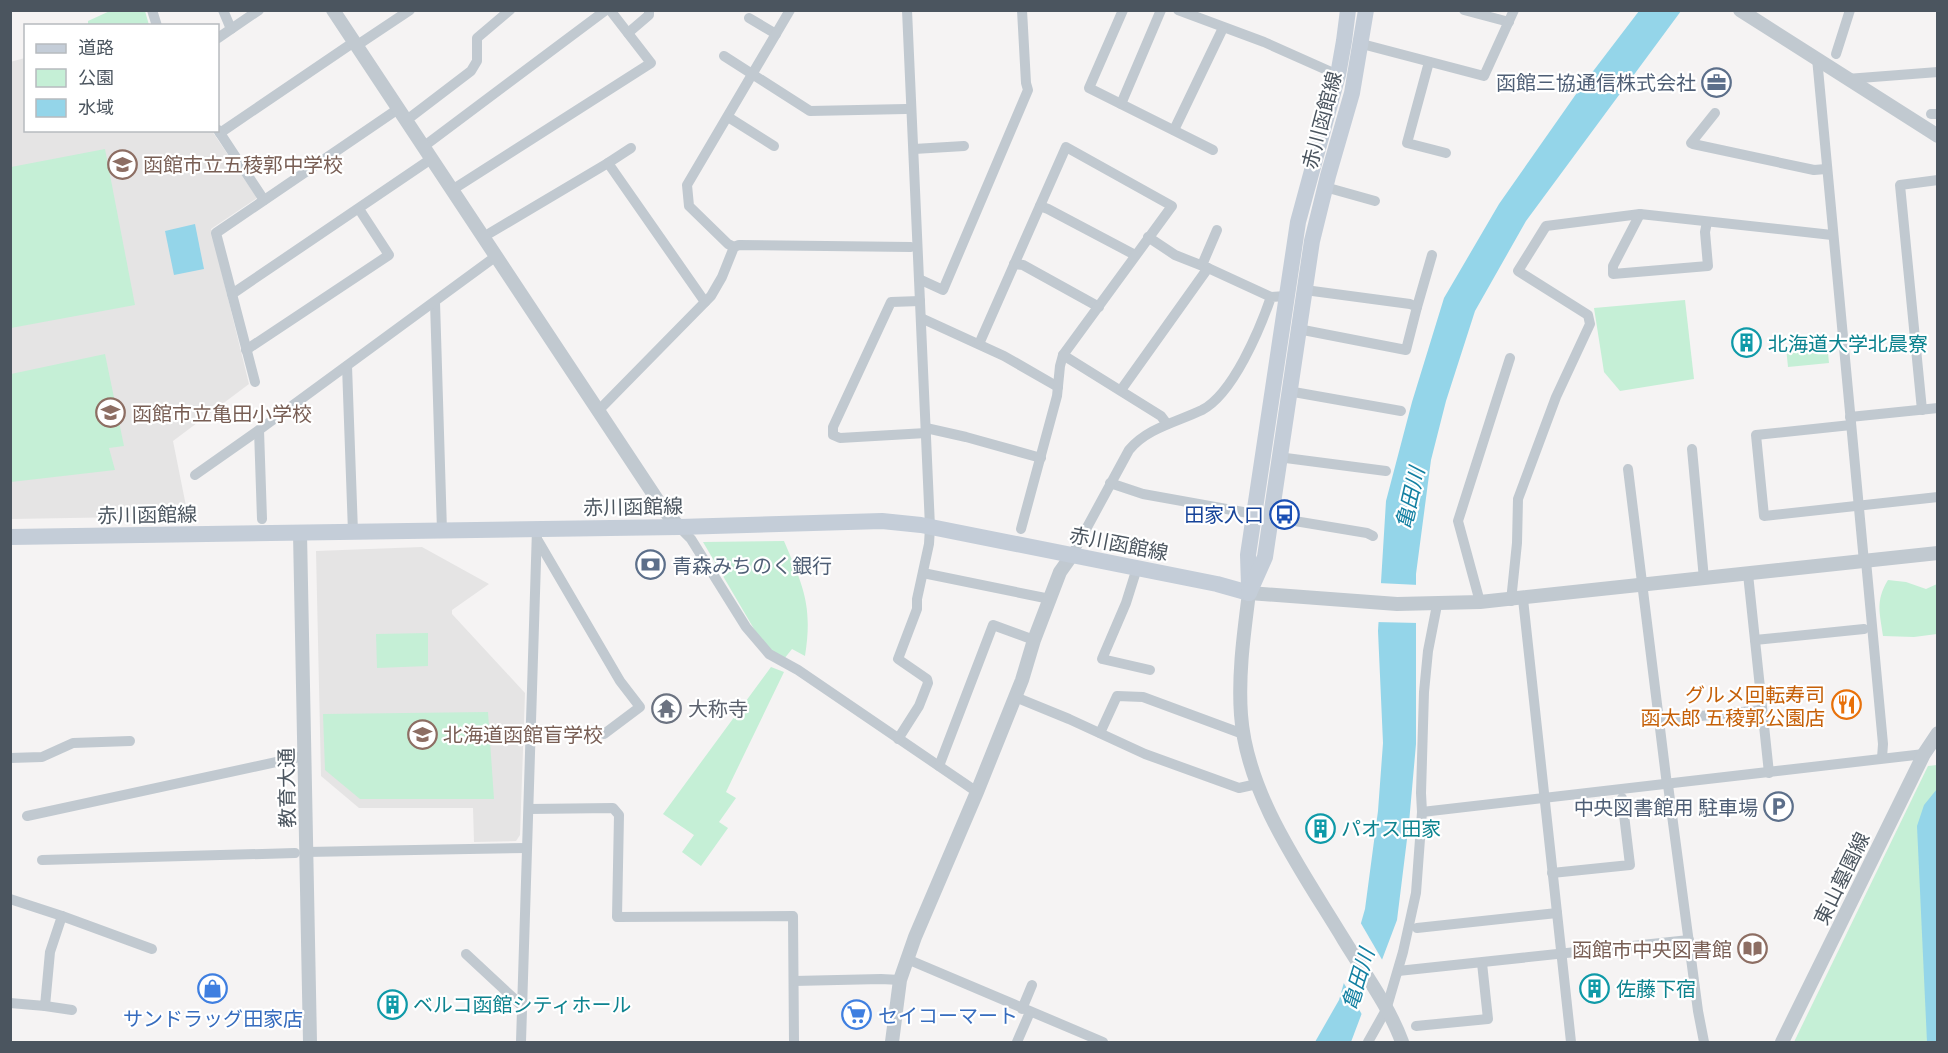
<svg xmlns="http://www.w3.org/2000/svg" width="1948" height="1053" font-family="'Exo 2','Noto Sans JP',sans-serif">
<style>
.education{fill:#e5e4e4}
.green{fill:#c5efd6}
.water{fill:#94d5e9}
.pier{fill:#f5f3f3}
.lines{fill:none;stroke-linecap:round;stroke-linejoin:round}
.minor{stroke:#c1c9d0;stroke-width:10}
.tertiary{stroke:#c1c9d0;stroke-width:14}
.secondary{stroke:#c4cdd8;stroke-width:16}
.labels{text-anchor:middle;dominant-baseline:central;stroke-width:4.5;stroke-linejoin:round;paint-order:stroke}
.service-label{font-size:20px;fill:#4e5e75;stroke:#fff;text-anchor:end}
.street-label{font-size:20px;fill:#4b555f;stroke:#fff}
.education-label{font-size:20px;fill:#785e54;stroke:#fff;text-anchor:start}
.culture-label{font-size:20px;fill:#0d838f;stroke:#fff;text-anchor:start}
.transit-label{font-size:20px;fill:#164399;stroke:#fff;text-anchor:end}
.food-label{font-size:20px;fill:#c56008;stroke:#fff;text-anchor:end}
.worship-label{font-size:20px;fill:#5b616d;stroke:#fff;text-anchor:start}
.shop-label{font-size:20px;fill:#366cbe;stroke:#fff;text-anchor:start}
.water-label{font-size:21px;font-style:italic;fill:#1380a2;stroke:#fff}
</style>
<rect width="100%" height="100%" fill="#f5f3f3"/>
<g class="education">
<path d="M25,58L26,130L212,131L257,198L211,229L249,384L173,441L188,516L11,519L10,62Z"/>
<path d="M422,547L489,584L452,610V614L525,693L520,835L516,841L474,842L473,808H359L321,776L316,551Z"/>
</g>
<g class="green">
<path d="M112,10L145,11L149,25H88V21Z"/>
<path d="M105,149L135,305L11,328V167Z"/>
<path d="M1685,300L1694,379L1620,391L1604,372L1594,308Z"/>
<path d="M1827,343L1829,363L1788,367L1786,347Z"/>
<path d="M105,354L124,446L109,448L115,470L11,482V374Z"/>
<path d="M784,541C803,586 813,605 805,656L792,649L784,659L769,649L757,634L703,542Z"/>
<path d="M1888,580L1906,582L1926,589L1937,584V634L1914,637L1883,636C1880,613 1875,601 1888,580Z"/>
<path d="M428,633V666L377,668L376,634Z"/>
<path d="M771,667L784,672L726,792L736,798L719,822L728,828L701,866L682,852L694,835L663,814Z"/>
<path d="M488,712L494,799H360L325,770L323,714Z"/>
<path d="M1937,765V1042H1794L1928,766Z"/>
</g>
<g class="water">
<path d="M1639,11H1681L1526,221L1475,311L1446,401L1431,460L1416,574V744L1409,823L1397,920L1351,1042H1315L1339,1000L1365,909L1378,811L1383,743L1378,631L1386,501L1412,402L1444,298L1499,204L1581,87Z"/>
<path d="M195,224L204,269L174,275L165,231Z"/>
<path d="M1937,789L1938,1042H1927L1917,826L1924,805Z"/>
</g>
<g class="pier">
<path d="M1378,583L1419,585V623L1375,622Z"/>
<path d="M1359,920L1384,963L1364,1018L1342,980Z"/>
</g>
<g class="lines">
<g class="minor">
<path d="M152,10L157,26"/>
<path d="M223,10L231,29"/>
<path d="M1123,10L1089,88L1213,150"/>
<path d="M1178,10L1264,42L1338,75"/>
<path d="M1464,10L1509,22"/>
<path d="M749,18L776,34"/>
<path d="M628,33L649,15V10"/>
<path d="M218,38L259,10"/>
<path d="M362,42L410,10"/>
<path d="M1362,44L1484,76L1514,10"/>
<path d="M1836,54L1850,10"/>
<path d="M724,56L810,111L906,109"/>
<path d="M1817,58L1864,562"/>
<path d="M1429,62L1407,143L1446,153"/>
<path d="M1847,79L1938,72"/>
<path d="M1121,104L1161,10"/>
<path d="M1715,113L1691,143L1693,144L1814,170L1826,169"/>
<path d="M1931,114H1938"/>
<path d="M412,116L471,71L477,61V38L510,10"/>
<path d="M728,117L774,146"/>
<path d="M218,130L264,200"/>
<path d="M1174,130L1223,28"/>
<path d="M220,133L354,42"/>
<path d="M423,147L606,10"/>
<path d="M914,149L964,146"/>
<path d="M608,163L631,148"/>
<path d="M1325,187L1375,201"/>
<path d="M452,190L651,63L610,10"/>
<path d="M1040,206L1048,209L1135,255"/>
<path d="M1640,214L1613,266V274L1708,266L1705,232L1707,222"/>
<path d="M490,233L608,163L705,302"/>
<path d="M1148,237L1175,255L1208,268L1271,297"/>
<path d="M734,247L728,244L689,206L687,185L790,10"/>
<path d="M1014,264L1023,265L1099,307"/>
<path d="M1202,265L1217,230"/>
<path d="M919,279L943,290L1028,90L1026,83L1022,10"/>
<path d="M232,294L431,159"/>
<path d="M920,301L891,302L833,427V435L840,438L926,433"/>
<path d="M435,302L442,531"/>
<path d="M1417,307L1432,255"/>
<path d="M921,318L1004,356L1058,387"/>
<path d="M1298,329L1406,350L1417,307L1410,304L1305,290"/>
<path d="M979,344L1066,147L1172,206L1063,355L1060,366L1057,396L1021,529"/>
<path d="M246,350L389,255L359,209"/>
<path d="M1063,355L1161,416L1167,424"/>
<path d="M347,366L353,532"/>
<path d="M255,382L216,233L398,109"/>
<path d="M1121,390L1208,268"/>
<path d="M1288,391L1401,411"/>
<path d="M599,410L711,296L722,277L734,247L739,245L911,247"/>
<path d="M1922,410L1900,185L1938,180"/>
<path d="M1850,417L1938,408"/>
<path d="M1851,425L1756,435L1764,516L1938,497"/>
<path d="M926,428L966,437L1041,458"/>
<path d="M1692,449L1704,579"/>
<path d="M1278,457L1386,471"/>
<path d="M1628,469L1667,785"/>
<path d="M195,475L259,430"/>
<path d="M1110,483L1143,494L1254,514"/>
<path d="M1270,517L1367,533L1373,536"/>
<path d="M262,519L259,430L495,257"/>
<path d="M679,527L691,539L746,627L769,654L798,670L977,792"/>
<path d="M537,539L620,681L640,707L604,734"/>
<path d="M1072,555L1129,450C1147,428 1177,422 1202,410C1233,394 1260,329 1271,297L1286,296"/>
<path d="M1866,561L1883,744L1882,758"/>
<path d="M1137,568L1126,603L1102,659L1150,670"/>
<path d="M923,573L1050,599"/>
<path d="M1748,574L1769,773"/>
<path d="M1523,599L1571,1042"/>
<path d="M1511,601L1517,543L1518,499L1556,397L1590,324L1588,315L1518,271L1546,226L1640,214L1832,235"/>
<path d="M1480,602L1458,521L1510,358"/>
<path d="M1755,640L1864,629"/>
<path d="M1015,697L1069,719L1145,754L1239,788L1257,784"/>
<path d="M1659,720L1762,710"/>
<path d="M1100,733L1117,696L1143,697L1243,734"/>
<path d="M898,739L919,706L928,683L927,679L898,659L917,609V599L929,544L930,527L907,10"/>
<path d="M10,758L42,757L73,743L130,741"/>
<path d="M939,766L993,625L1034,640"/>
<path d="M1668,785L1698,1011L1704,1042"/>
<path d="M529,809L613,808L619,815L617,917L793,916L794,1042"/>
<path d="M1422,812L1924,754"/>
<path d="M27,816L304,756"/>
<path d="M306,852L527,848"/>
<path d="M42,860L295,853"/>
<path d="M1552,873L1630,865L1622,798"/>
<path d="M10,899L62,916L50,952L45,1006L10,1003"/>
<path d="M62,916L152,949"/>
<path d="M1417,928L1557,913"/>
<path d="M466,954L522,1006"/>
<path d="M907,959L1103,1042"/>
<path d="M1398,971L1689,940"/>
<path d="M794,981L881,979L900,980"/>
<path d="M45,1006L72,1010"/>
<path d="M1022,1009L1032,985"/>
<path d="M1416,1026L1488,1019L1482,963"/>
<path d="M521,1042L537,529"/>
<path d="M1017,1042L1030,1012"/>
<path d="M1368,1042L1386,1010L1403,952L1416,893L1422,812L1421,793L1424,692L1428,651L1437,605"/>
</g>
<g class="tertiary">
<path d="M333,10L664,510L679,527"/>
<path d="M1740,10L1938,136"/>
<path d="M300,533L310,1042"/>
<path d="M892,1042L900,980L915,937L977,792L1022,680L1034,640L1060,572L1072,555"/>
<path d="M1402,1042C1389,1006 1364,973 1344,940C1303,872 1247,796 1241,715C1238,674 1244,633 1249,593L1397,604L1480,602L1938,553"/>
<path d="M1782,1042L1924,754L1938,733"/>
</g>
<g class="secondary">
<path d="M10,537L679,527L882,521L921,525L1217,584L1249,593"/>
<path d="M1249,586L1248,555L1298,222L1338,75L1344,41L1348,10"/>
<path d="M1249,593L1265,557L1312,241L1328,176L1352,93L1366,10"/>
</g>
</g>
<defs>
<symbol id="office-ring" viewBox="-11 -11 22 22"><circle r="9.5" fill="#fff" stroke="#5c6f8a" stroke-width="1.5"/><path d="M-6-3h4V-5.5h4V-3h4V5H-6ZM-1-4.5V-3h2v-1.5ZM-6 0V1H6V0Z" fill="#5c6f8a"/></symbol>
<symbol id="school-ring" viewBox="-11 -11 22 22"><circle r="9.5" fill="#fff" stroke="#8d6e63" stroke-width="1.5"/><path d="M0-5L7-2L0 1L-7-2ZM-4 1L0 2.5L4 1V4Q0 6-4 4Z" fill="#8d6e63"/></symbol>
<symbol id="building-ring" viewBox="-11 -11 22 22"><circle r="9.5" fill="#fff" stroke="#0f9aa8" stroke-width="1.5"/><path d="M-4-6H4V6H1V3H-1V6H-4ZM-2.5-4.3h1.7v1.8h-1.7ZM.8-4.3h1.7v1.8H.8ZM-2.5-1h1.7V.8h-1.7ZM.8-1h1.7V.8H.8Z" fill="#0f9aa8"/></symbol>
<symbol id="bus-ring" viewBox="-11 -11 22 22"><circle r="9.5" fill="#fff" stroke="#1a4fb4" stroke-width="1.5"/><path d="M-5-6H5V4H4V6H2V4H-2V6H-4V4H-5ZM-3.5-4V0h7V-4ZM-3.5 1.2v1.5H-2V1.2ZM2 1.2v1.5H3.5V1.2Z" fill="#1a4fb4"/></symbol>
<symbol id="bank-ring" viewBox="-11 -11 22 22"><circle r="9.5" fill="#fff" stroke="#5c6f8a" stroke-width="1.5"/><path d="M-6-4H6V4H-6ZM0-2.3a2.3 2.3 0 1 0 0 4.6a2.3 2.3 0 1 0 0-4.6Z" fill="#5c6f8a"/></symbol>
<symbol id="restaurant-ring" viewBox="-11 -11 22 22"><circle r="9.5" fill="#fff" stroke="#e8710a" stroke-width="1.5"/><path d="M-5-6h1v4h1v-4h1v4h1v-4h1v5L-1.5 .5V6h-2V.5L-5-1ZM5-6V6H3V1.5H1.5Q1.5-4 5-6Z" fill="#e8710a"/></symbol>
<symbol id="temple-ring" viewBox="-11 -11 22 22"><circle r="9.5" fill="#fff" stroke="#6b7280" stroke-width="1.5"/><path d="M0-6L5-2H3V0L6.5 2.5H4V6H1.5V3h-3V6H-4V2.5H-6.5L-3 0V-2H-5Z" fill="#6b7280"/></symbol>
<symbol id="parking-ring" viewBox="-11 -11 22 22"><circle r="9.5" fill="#fff" stroke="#5c6f8a" stroke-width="1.5"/><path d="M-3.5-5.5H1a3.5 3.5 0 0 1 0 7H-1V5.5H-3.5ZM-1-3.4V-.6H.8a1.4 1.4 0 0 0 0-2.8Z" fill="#5c6f8a"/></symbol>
<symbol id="library-ring" viewBox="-11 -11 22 22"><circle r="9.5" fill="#fff" stroke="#8d6e63" stroke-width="1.5"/><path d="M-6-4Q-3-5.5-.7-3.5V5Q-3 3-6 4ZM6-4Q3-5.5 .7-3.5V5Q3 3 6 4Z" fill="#8d6e63"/></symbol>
<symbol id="shop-ring" viewBox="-11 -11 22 22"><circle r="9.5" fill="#fff" stroke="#3f7fe0" stroke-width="1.5"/><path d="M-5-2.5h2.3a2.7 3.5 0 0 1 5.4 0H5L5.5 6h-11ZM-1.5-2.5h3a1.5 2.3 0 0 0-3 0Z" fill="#3f7fe0"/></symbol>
<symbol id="supermarket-ring" viewBox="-11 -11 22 22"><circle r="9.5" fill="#fff" stroke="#3f7fe0" stroke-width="1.5"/><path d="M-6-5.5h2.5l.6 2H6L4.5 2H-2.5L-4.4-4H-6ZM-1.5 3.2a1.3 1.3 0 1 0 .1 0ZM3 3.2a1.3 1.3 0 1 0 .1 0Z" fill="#3f7fe0"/></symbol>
</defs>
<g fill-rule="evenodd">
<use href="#office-ring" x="1700" y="66" width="33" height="33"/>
<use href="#school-ring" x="106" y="148" width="33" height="33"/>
<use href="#building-ring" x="1730" y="326" width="33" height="33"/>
<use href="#school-ring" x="94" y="396" width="33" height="33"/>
<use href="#bus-ring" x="1268" y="498" width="33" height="33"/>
<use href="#bank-ring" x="634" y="548" width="33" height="33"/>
<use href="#restaurant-ring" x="1830" y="688" width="33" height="33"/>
<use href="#temple-ring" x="650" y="692" width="33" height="33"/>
<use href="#school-ring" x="406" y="718" width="33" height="33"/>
<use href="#parking-ring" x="1762" y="790" width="33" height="33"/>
<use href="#building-ring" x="1304" y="812" width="33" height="33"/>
<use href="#library-ring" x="1736" y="932" width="33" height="33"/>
<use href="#shop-ring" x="196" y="972" width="33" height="33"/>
<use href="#building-ring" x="1578" y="972" width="33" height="33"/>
<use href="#building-ring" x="376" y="988" width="33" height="33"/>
<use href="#supermarket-ring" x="840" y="998" width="33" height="33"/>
</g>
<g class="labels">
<g class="service-label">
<text x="1696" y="82">函館三協通信株式会社</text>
<text x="672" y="565" text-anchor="start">青森みちのく銀行</text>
<text x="1758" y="807">中央図書館用 駐車場</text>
</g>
<g class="street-label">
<text transform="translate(1321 120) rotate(-75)">赤川函館線</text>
<text transform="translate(633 506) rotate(-1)">赤川函館線</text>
<text transform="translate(147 514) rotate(-1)">赤川函館線</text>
<text transform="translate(1119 543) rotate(11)">赤川函館線</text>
<text transform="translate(286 788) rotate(-91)">教育大通</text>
<text transform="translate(1841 878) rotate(-64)">東山墓園線</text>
</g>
<g class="education-label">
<text x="143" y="164">函館市立五稜郭中学校</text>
<text x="132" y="413">函館市立亀田小学校</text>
<text x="443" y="734">北海道函館盲学校</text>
<text x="1732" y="949" text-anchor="end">函館市中央図書館</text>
</g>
<g class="culture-label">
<text x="1768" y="343">北海道大学北晨寮</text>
<text x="1341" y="828">パオス田家</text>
<text x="1616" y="988">佐藤下宿</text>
<text x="413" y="1004">ベルコ函館シティホール</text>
</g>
<g class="transit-label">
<text x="1264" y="514">田家入口</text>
</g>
<g class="food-label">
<text x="1825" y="694">グルメ回転寿司<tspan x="1825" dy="23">函太郎 五稜郭公園店</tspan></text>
</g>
<g class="worship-label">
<text x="688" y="708">大称寺</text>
</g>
<g class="shop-label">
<text x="878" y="1015">セイコーマート</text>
<text x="213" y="1018" text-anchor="middle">サンドラッグ田家店</text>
</g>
<g class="water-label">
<text transform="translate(1409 498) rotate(-77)">亀田川</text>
<text transform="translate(1357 979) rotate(-73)">亀田川</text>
</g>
</g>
<rect width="1948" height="1053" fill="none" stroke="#4b555f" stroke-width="24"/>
<rect x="24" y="24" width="195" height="108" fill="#ffffff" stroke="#b7bbbf" stroke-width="1.5"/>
<rect x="36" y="44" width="30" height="9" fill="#c4cdd8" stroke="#b7bbbf" stroke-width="1.5"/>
<text x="78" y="54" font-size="18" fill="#4b555f">道路</text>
<rect x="36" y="69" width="30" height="18" fill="#c5efd6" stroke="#b7bbbf" stroke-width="1.5"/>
<text x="78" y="84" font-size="18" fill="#4b555f">公園</text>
<rect x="36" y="99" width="30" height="18" fill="#94d5e9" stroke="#b7bbbf" stroke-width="1.5"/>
<text x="78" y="114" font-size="18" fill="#4b555f">水域</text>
</svg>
